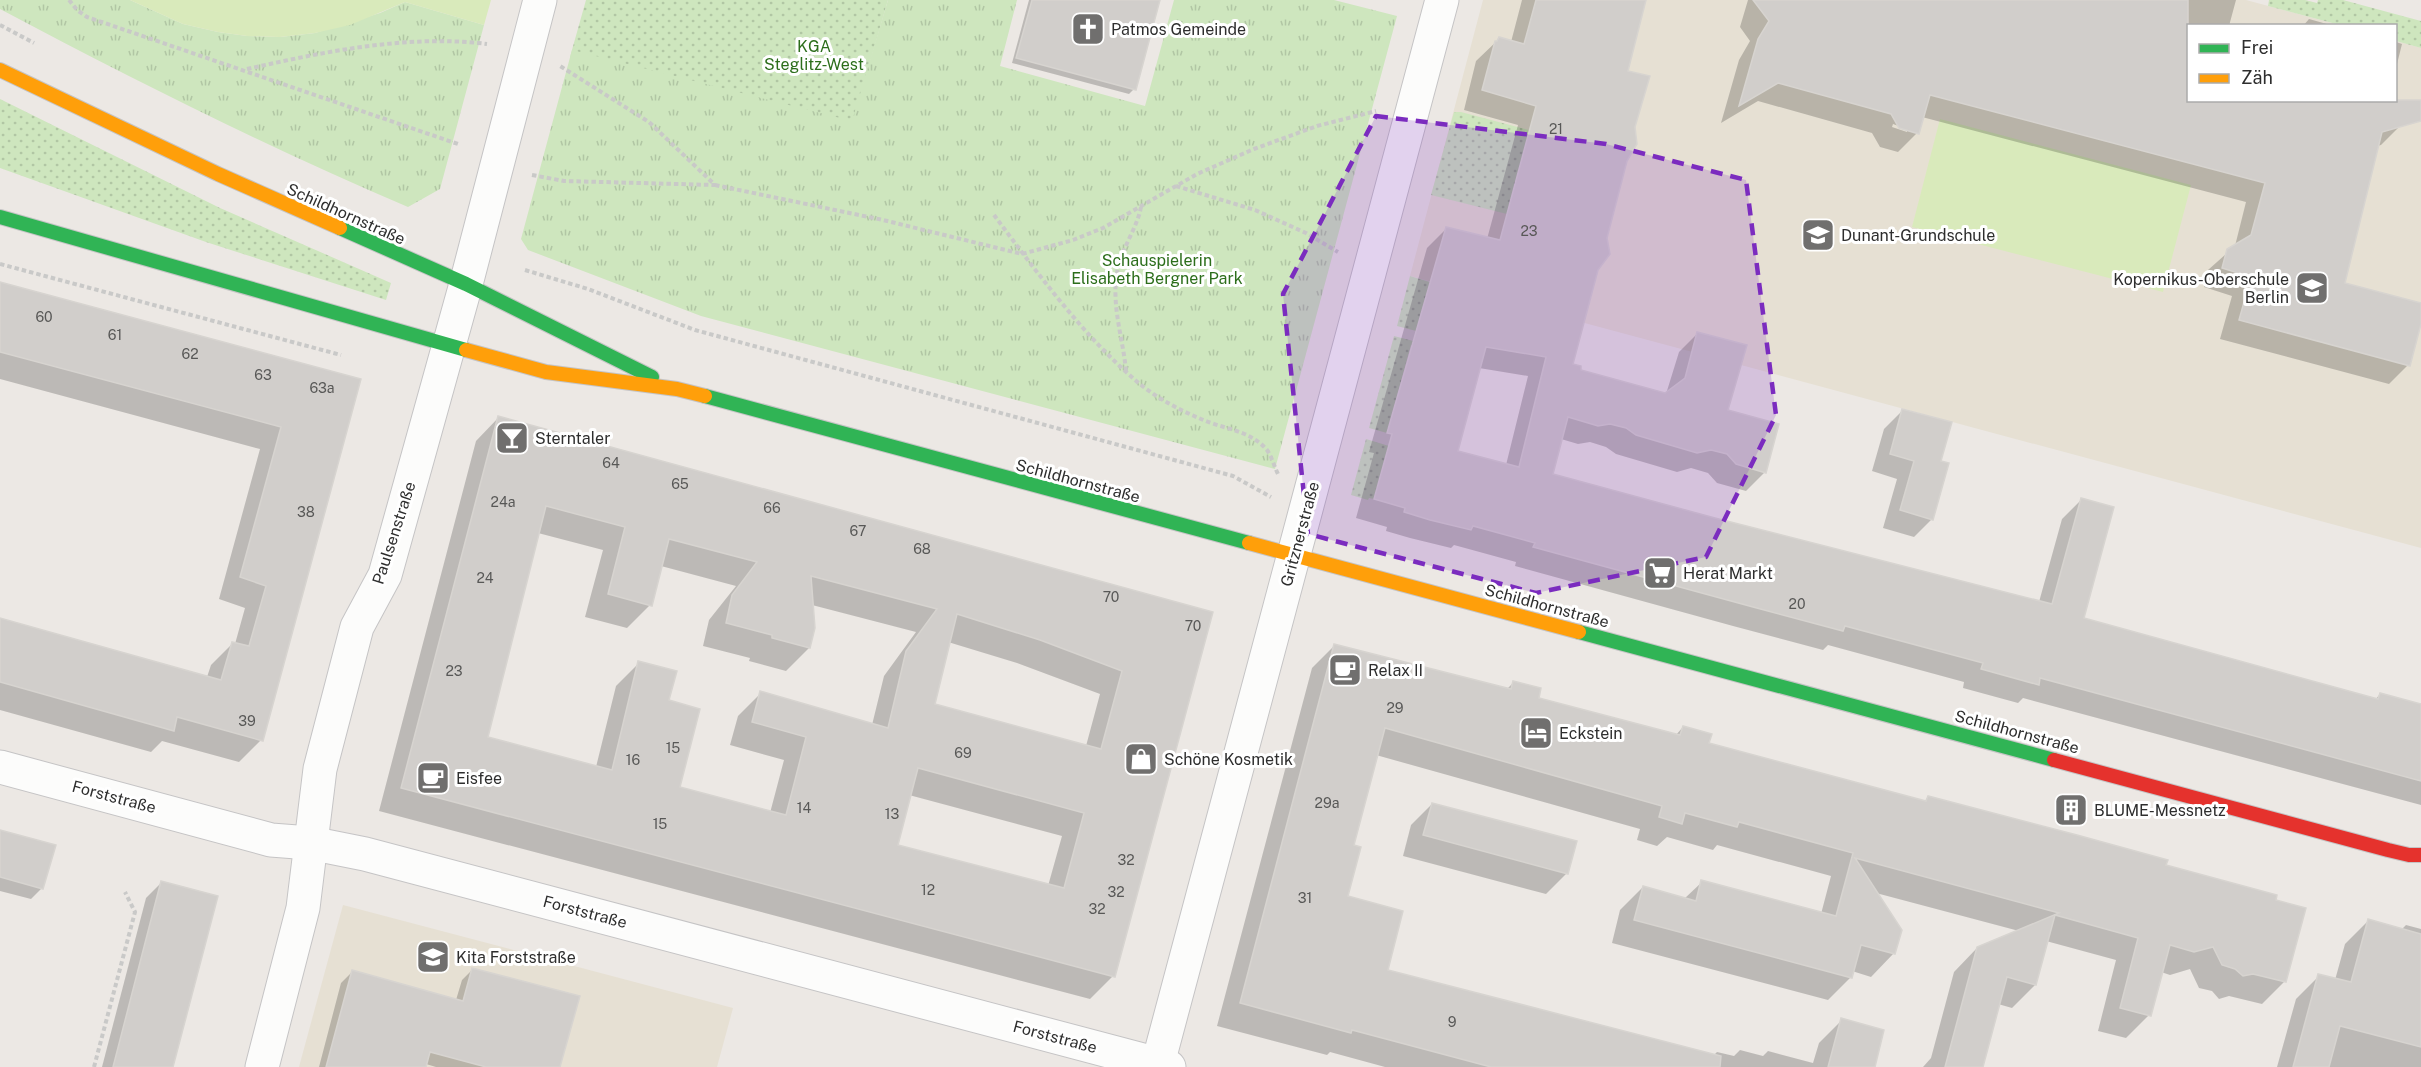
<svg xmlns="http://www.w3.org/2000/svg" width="2421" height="1067" font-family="'Public Sans',sans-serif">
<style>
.education{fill:#e6e0d3}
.grass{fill:url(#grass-dots)}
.park{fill:url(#park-tufts)}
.pitch{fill:#d9eabb}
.shadow{fill:#0003;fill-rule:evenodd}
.building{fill:#d1cecb;stroke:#d7d4d0;stroke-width:1.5;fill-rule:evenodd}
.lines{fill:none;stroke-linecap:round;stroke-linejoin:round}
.street-casing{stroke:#c5c4c5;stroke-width:35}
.fast-casing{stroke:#c5c4c5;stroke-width:16}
.slow-casing{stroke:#c5c4c5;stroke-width:16}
.jam-casing{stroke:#c5c4c5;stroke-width:16}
.path{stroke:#c9c9c8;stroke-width:4;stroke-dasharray:4.5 3;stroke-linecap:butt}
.street{stroke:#fcfcfb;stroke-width:33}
.fast{stroke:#30b455;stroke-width:14}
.slow{stroke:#ff9f0a;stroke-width:14}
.jam{stroke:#e5322d;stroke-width:14}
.marked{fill:#7b2cbf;fill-opacity:0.2;stroke:#7b2cbf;stroke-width:4.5;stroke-dasharray:12 8;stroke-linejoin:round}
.labels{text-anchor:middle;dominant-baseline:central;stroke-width:6;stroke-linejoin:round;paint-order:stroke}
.number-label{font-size:14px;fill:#585857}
.poi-label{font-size:16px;fill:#2e2e2e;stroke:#fff;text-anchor:start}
.park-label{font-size:16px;fill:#2c6e1b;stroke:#fff}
.street-label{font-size:16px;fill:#2e2e2e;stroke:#fff}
</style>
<defs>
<pattern id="grass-dots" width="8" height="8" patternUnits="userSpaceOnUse" patternTransform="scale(1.5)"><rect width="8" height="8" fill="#cee6be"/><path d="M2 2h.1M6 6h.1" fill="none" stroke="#b1c6a4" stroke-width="1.8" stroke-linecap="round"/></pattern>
<pattern id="park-tufts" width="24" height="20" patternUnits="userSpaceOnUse" patternTransform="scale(1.5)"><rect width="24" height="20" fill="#cee6be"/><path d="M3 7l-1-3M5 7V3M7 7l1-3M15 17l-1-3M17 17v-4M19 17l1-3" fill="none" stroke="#b1c6a4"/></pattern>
</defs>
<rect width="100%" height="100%" fill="#ece8e4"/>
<g class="education">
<path d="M1483,0H2246L2340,25L2188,26V100H2396V41L2421,48V548L1410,276Z"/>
<path d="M343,905L733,1008L717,1067H299Z"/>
</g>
<g class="grass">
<path d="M586,0H888L853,121L857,205L570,57Z"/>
<path d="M2269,0H2305L2317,3L2318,0H2343L2421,21V48L2396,41V26L2340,25L2268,6Z"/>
<path d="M0,99L220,208L391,283L386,300L206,242L0,168Z"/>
<path d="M1454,112H1461L1529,130L1507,214L1431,195Z"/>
<path d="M1410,276L1433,283L1420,315V332L1397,326Z"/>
<path d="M1394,336L1417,342L1416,346L1411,345L1387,433L1369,428Z"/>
<path d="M1366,439L1389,446L1374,499L1369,498L1368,500L1351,495Z"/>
</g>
<g class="park">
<path d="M0,0H130L183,24L218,32L247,36L280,37L315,33L380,13L405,2L484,25L440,189L408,207C269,148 134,80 0,9Z"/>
<path d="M888,0H1017L1000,66L1145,106L1174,0H1334L1397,16L1275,469L701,316L528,250L521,239L572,50L852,121Z"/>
</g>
<g class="pitch">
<path d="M130,0H491L484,25L405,2L350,25L315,33L280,37L247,36L218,32L183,24Z"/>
<path d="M1940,119L2191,185L2163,292L1912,227Z"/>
</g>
<g class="shadow">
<path d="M1029,0H1158L1134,89L1129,94L1012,63Z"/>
<path d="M1522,0H1644L1626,72V161L1572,365L1579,371L1666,394L1679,352L1698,333L1726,411L1765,472L1746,491L1717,483L1708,473L1691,468L1677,472L1616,454L1606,447L1590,442L1578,444L1561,439L1551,475L1714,519L2039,602L2062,519L2081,500L2082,619L2375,700L2380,694L2421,706V805L2023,698L2018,703L1963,688L1964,682L1828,645L1823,650L1733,626L1515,566L1516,562L1454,545L1451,548L1410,538L1386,531L1387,527L1356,518L1374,453L1369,452L1427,248L1446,229L1487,239L1518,125L1464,110L1476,61L1499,39L1511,42ZM1479,368L1528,376L1506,465L1456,452Z"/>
<path d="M1748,0H2236L2229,26H2188V100L2401,125L2381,145L2377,146L2343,284L2421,304V318L2408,365L2389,384L2220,339L2232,296L2204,287L2208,270L2235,246L2246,202L1922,117L1917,133L1898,152L1880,147L1872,133L1758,101L1721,123L1739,60L1750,41L1740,27ZM1893,124L1907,129V132L1892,127Z"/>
<path d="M2309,19L2334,26H2303Z"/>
<path d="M2396,42L2402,44L2396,68Z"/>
<path d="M0,284L359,380L261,740L239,762L162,741L151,752L0,710V620L207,677L211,665L233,643L235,644L245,608L219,599L260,449L0,379Z"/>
<path d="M1902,411L1939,462L1932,519L1914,537L1883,528L1897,479L1872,471L1884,429Z"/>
<path d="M499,417L1211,613L1113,976L1090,999L379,811L476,441ZM538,533L603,550L585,617L627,628L650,605L661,566L736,586L709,620L703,646L750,658L749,661L786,671L809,648L812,605L916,632L884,676L872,725L761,693L738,716L730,745L784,760L770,813L679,788L667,701L639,663L616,686L596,767L486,738ZM948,642L1017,663L1100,694L1086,746L933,705ZM909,795L1062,836L1048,886L896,846Z"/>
<path d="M1335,645L1506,690L1514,682L1537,699L1675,736L1683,727L1707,744L1924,802L1928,797L2164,866L2285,981L2262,1004L2229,996L2219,999L2212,991L2199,988L2190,969L2170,975L2161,972L2149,1015L2126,1038L2098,1031L2116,960L2046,941L2035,985L2012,1008L1998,1004L1981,1067H1923L1931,1058L1954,972L1977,948L2019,931L1876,893L1894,953L1871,977L1852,971L1851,977L1828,1000L1612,943L1620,910L1643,887L1684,899L1702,882L1821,914L1831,876L1717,845L1713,850L1667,837L1657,846L1637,840L1640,829L1376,755L1352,846L1346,897L1386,971L1713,1056L1717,1052L1734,1056L1740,1050L1763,1056L1768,1051L1813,1063L1819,1043L1842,1020L1873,1067H1385L1330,1052L1327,1055L1217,1026L1312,668Z"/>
<path d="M1432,804L1567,873L1546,894L1403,856L1411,825Z"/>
<path d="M0,832L42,888L31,899L0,891Z"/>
<path d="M162,882L171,1067H102L146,898Z"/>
<path d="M2368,921L2401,930L2406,925L2421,929V1067H2277L2296,999L2319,976L2335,980L2345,944Z"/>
<path d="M473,969L559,1067H436L426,1064L425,1067H319L341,983L352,972L456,1000L462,980Z"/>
</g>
<g class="building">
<path d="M1032,0H1160L1136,90L1016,58Z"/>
<path d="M1536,0H1646L1628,71L1650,76L1635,127L1637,144L1627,161L1607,238L1610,254L1598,270L1573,364L1581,366V370L1665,393L1685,378L1697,332L1747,345L1728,410L1779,424L1766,473L1736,464L1727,454L1711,450L1697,453L1636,435L1626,428L1610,424L1598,426L1568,417L1553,474L1715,518L2052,604L2081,498L2114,507L2084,618L2378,699L2380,693L2421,704V781L2040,678L2039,685L1981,669L1983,663L1845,626L1843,631L1753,607L1533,547L1535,543L1473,526L1471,530L1430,520L1404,512L1405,508L1374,499L1392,434L1387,433L1446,227L1500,240L1536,106L1482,90L1495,41H1497L1499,37L1524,44ZM1486,347L1546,357L1519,467L1458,451Z"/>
<path d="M1753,0H2188V100H2421V121L2382,132L2345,283L2421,303V324L2410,366L2239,320L2251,277L2222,268L2227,249L2251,235L2265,183L1930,95L1919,134L1899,128L1891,114L1778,83L1739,106L1758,39L1769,21Z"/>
<path d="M0,282L361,379L263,741L177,717L174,731L0,682V618L221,680L232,642L249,646L266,586L240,577L281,427L0,352Z"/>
<path d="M1902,409L1952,422L1941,461L1949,463L1933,520L1900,510L1914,461L1890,454Z"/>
<path d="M498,416L1213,612L1115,977L401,788ZM546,506L625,527L608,594L652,606L669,539L757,562L732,595L726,623L772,635V638L810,648L815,628L811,576L937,609L906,651L888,728L760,691L752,722L806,737L786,815L680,787L700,709L669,700L677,671L638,661L612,770L488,737ZM957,614L1040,640L1122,671L1101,749L935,704ZM918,768L1084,813L1064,888L898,845Z"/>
<path d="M1334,644L1511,689L1513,681L1541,688L1539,698L1680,735L1683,726L1712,734L1709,743L1926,801L1928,796L2077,835L2168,860L2166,865L2277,895L2276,900L2306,908L2286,982L2253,974L2243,976L2235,969L2222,965L2213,947L2194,952L2170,945L2151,1016L2120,1008L2138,938L2055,915L2036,985L2007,977L1983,1067H1945L1977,947L2059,913L1855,858L1902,930L1895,954L1861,945L1852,978L1634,920L1643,886L1696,901L1701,880L1836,916L1853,853L1739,822L1737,827L1685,813L1682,824L1659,817L1662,806L1385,728L1354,845L1361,847L1348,896L1403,911L1388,970L1721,1056L1720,1067H1491L1352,1030L1351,1033L1240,1003Z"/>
<path d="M1432,803L1577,841L1568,874L1423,835Z"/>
<path d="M0,830L56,845L43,889L0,877Z"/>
<path d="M161,881L218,896L173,1067H113Z"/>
<path d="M2368,919L2421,934V1047L2340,1026L2329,1067H2293L2318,974L2351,982Z"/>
<path d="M472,968L580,996L560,1067H486L430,1052L426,1067H326L352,970L463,1001Z"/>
<path d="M1841,1018L1884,1030L1875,1067H1828Z"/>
</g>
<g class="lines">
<defs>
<g id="street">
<path d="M0,767L271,840L310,843L365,854L1169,1067"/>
<path d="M262,1067L303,908L320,769L357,627L385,575L466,284L540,0"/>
<path d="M1157,1067L1442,0"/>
</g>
<g id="fast">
<path d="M0,217L466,350"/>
<path d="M340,228L466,284L652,377"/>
<path d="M705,396L1249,543"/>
<path d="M1579,632L2054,760"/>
</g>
<g id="slow">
<path d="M0,70L218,174L340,228"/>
<path d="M466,350L546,372L677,389L705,396"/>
<path d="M1249,543L1579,632"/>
</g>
<path id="jam" d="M2054,760L2388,850L2409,855H2421"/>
</defs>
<use href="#street" class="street-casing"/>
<use href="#fast" class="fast-casing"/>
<use href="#slow" class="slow-casing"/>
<use href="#jam" class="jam-casing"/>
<g class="path">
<path d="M69,0L77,10L87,17L458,144"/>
<path d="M0,25L34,43"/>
<path d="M247,69C324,52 407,34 487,44"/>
<path d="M532,175L564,181L715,185L649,122L560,66"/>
<path d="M715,185L883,220L1022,254L1073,240L1103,228L1197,174L1254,149L1317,126L1376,111"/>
<path d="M1176,186L1255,210L1306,233L1338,252"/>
<path d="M994,215C1036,271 1081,333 1134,379C1153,396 1177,409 1201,419C1223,429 1250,430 1267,450C1272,457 1274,466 1278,474"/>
<path d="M0,264L341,355"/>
<path d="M525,270L588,289L695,330L1233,476L1271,497"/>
<path d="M1126,371C1123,337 1110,303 1118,268C1123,246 1137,228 1141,207"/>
<path d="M94,1067L135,912L125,892"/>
</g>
<use href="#street" class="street"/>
<use href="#fast" class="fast"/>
<use href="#slow" class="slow"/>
<use href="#jam" class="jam"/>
</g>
<path class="marked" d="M1376,116L1606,144L1746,180L1776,415L1706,557L1536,593L1308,534L1283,294Z"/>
<defs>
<symbol id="church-square" viewBox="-11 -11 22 22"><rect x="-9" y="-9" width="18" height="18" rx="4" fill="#706f6e" stroke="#fff"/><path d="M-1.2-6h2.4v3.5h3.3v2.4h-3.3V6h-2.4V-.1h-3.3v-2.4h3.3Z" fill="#fff"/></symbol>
<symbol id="school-square" viewBox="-11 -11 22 22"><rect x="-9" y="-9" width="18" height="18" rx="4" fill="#706f6e" stroke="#fff"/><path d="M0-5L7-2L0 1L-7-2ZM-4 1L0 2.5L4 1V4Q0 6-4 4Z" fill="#fff"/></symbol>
<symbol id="bar-square" viewBox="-11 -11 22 22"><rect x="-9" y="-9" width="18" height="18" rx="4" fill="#706f6e" stroke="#fff"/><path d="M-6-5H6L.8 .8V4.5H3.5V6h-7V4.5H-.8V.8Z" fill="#fff"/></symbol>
<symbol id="supermarket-square" viewBox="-11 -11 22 22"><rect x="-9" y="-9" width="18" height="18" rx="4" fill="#706f6e" stroke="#fff"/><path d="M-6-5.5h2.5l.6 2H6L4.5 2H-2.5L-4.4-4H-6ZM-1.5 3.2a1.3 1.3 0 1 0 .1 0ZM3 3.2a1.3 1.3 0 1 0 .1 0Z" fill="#fff"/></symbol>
<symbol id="cafe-square" viewBox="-11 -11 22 22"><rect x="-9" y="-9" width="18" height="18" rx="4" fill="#706f6e" stroke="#fff"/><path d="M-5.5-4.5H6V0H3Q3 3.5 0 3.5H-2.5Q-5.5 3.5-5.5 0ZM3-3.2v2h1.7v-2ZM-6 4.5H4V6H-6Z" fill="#fff"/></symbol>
<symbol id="hotel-square" viewBox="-11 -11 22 22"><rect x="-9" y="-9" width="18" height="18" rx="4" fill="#706f6e" stroke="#fff"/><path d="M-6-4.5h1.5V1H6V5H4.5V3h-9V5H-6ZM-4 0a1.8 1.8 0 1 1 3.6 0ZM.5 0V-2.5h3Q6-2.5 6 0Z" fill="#fff"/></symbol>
<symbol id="shop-square" viewBox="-11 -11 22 22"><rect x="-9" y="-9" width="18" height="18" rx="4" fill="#706f6e" stroke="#fff"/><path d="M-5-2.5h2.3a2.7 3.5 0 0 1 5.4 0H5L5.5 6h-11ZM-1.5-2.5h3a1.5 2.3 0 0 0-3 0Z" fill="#fff"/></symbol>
<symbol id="building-square" viewBox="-11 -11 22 22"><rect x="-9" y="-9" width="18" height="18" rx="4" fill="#706f6e" stroke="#fff"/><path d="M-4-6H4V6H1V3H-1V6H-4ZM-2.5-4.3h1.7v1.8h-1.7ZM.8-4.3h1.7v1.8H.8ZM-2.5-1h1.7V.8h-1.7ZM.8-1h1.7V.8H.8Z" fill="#fff"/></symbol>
</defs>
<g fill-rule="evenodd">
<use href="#church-square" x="1069" y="10" width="38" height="38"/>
<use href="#school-square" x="1799" y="216" width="38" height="38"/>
<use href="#school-square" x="2293" y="269" width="38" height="38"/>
<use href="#bar-square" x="493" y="419" width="38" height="38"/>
<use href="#supermarket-square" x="1641" y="554" width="38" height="38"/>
<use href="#cafe-square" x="1326" y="651" width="38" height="38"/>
<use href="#hotel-square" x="1517" y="714" width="38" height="38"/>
<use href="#shop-square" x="1122" y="740" width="38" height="38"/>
<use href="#cafe-square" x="414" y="759" width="38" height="38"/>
<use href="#building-square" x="2052" y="791" width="38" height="38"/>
<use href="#school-square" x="414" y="938" width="38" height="38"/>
</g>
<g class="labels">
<g class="number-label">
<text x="1556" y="129">21</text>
<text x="1529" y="231">23</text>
<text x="44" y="317">60</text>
<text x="115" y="335">61</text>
<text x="190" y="354">62</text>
<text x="263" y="375">63</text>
<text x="322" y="388">63a</text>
<text x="611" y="463">64</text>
<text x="680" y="484">65</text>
<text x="503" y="502">24a</text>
<text x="772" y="508">66</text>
<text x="306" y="512">38</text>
<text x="858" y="531">67</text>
<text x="922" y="549">68</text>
<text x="485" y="578">24</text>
<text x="1111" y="597">70</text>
<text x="1797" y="604">20</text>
<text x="1193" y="626">70</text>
<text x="454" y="671">23</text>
<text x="1395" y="708">29</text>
<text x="247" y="721">39</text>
<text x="673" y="748">15</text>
<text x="963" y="753">69</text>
<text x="633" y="760">16</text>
<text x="1327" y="803">29a</text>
<text x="804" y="808">14</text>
<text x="892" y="814">13</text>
<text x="660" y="824">15</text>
<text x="1126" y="860">32</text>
<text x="928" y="890">12</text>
<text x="1116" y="892">32</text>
<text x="1305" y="898">31</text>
<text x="1097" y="909">32</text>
<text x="1452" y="1022">9</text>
</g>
<g class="poi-label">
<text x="1111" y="29">Patmos Gemeinde</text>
<text x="1841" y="235">Dunant-Grundschule</text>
<text x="2289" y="279" text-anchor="end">Kopernikus-Oberschule<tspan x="2289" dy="18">Berlin</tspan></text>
<text x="535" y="438">Sterntaler</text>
<text x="1683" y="573">Herat Markt</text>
<text x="1368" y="670">Relax II</text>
<text x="1559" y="733">Eckstein</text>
<text x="1164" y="759">Schöne Kosmetik</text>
<text x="456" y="778">Eisfee</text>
<text x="2094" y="810">BLUME-Messnetz</text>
<text x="456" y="957">Kita Forststraße</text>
</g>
<g class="park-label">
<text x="814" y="46">KGA<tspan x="814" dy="18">Steglitz-West</tspan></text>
<text x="1157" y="260">Schauspielerin<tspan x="1157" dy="18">Elisabeth Bergner Park</tspan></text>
</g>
<g class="street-label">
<text transform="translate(346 214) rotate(24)">Schildhornstraße</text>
<text transform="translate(1078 481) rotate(15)">Schildhornstraße</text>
<text transform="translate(394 533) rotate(-72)">Paulsenstraße</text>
<text transform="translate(1300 534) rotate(-75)">Gritznerstraße</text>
<text transform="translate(1547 606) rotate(15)">Schildhornstraße</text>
<text transform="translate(2017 732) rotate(15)">Schildhornstraße</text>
<text transform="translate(114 797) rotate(15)">Forststraße</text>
<text transform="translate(585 912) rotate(15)">Forststraße</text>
<text transform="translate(1055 1037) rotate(15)">Forststraße</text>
</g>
</g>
<rect x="2187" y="24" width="210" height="78" fill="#ffffff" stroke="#ababab" stroke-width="1.5"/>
<rect x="2199" y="44" width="30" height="9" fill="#30b455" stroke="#ababab" stroke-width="1.5"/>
<text x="2241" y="54" font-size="18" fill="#2e2e2e">Frei</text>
<rect x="2199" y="74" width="30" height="9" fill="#ff9f0a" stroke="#ababab" stroke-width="1.5"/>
<text x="2241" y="84" font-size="18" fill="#2e2e2e">Zäh</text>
</svg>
